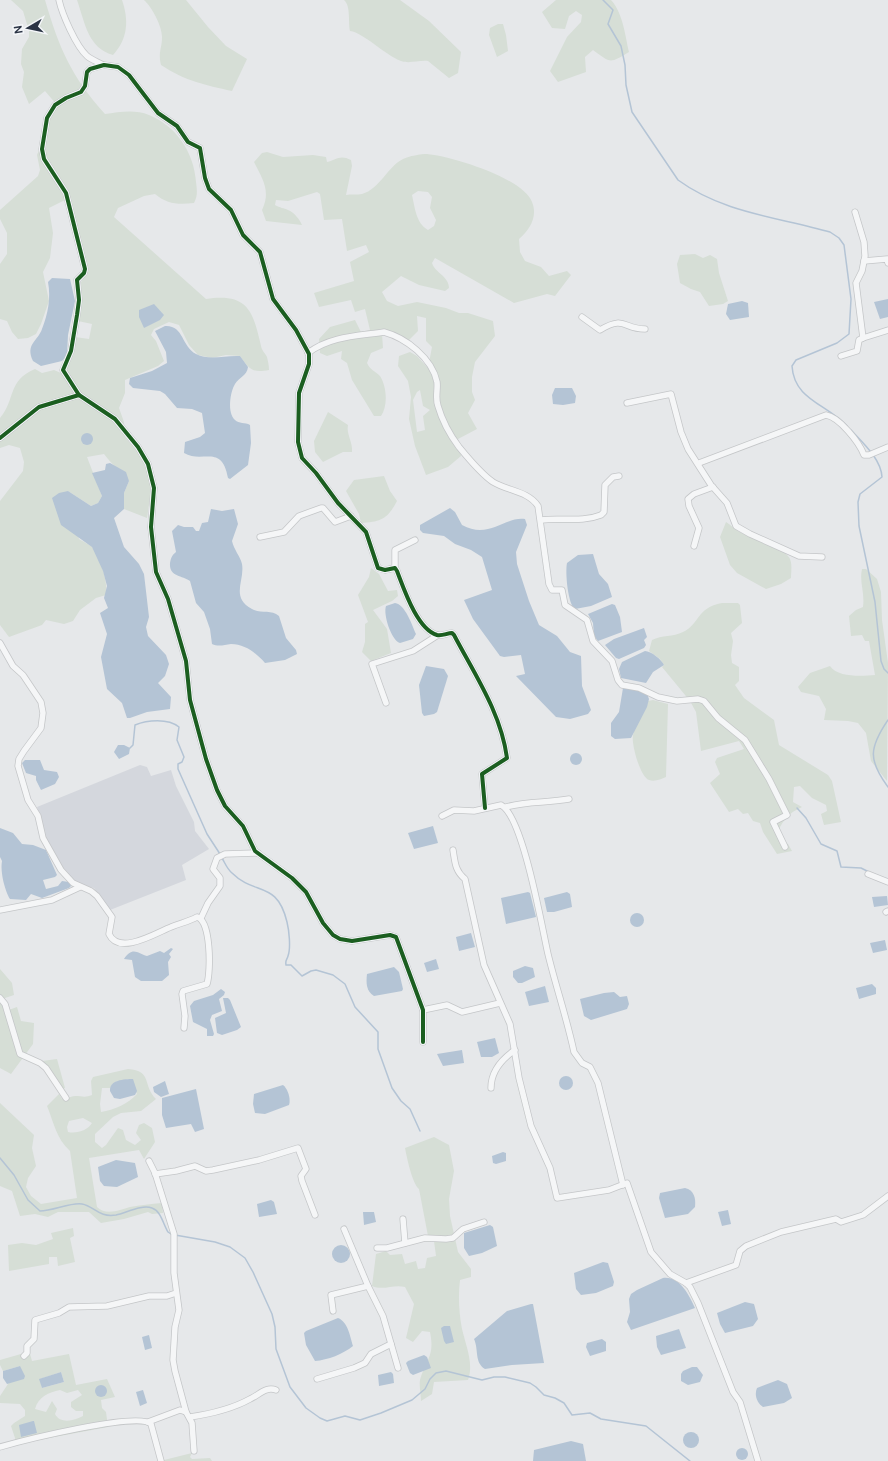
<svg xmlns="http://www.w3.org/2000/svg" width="888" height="1461" font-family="'Public Sans',sans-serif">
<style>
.built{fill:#d4d7dd}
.green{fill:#d6ded6;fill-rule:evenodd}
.water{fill:#b4c4d5}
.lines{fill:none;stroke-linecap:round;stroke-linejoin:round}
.stream{stroke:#b4c4d5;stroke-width:1.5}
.minor-casing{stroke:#c4c6c8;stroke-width:7}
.minor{stroke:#f5f6f7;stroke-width:5.5}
.cycleway-casing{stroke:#f4f6f9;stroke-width:6}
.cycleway{stroke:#1b5e20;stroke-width:4}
</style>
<rect width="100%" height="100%" fill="#e6e8ea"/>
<path class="built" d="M140,765L147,767L151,776L171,770L176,786L194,822L195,831L209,849L182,865L186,880L110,910L94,888L75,883L62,868L46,838L37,807Z"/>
<g class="green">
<path d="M11,0H45C59,48 71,76 105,114C119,112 135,109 149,115C176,126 194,152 196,182C197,190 198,196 194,203C178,205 167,204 155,194L144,196L118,208L114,217L206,299C248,293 253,311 261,346C262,351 265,353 267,357C268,361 269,366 269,370C252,373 250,370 240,356L226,355L212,358L198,355L189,345L179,325L169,322L154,329L151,335L156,341L164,361L158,366L125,380V393L119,408L124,422L125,437L139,453L148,471L151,492L147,518L124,509V493L129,481C121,471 111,464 104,454L87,457L102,496L98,503L91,506L68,491L79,539C83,542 90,544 93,548C101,559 108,582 106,595L96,598L80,610L73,621L64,624L46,620L42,625L9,637L0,625V501L23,471L24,462L20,448L9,445L0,448V418C16,399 7,381 35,369L42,373L54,370L61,373L65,370L75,337L89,339L92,324L78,321L80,284L85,275L69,198L49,208L53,233L50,258L43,272L49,301L41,324L36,334L28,338L18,339L12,332L7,321L0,319V264L7,254V233L0,219V210L38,176L40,170L37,155L48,127L49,118L57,105L45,91L29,104L22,87L24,72L21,64L22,49L29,37V31L23,11Z"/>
<path d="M77,0H122C129,20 128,39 113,55C88,48 85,23 77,0Z"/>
<path d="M144,0H186L208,27L226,46L247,59L232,91C205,85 185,81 161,65C158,51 162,49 162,37C162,26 152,7 144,0Z"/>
<path d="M344,0H400L429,21L461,52L458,73L449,78L428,61C419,60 409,64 401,61C385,55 364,33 350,31C348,22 351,6 344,0Z"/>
<path d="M556,0H611C623,13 625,35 629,52C609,64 611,63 593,50L585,57L586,72L558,82L550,71L567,37L581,22L582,15L576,11L569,16L565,29L552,28L542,12Z"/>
<path d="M498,24H503L506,35L508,51L497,57L489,35L490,28Z"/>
<path d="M267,152L283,157L313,155L326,157L327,162C336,160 340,154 351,160L352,166L346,195C351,194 357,195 362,194C380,189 387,167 403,159C409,156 421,154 427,154C451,156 523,178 532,202C538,216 530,230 519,239L520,252L525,261L541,267L549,276L567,271L571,275L555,296L547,294L514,303L435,258L432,263C435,273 449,276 449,288L445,291L419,285L401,276L382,292L387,301L398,306L417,302L446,308L459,313H468L493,321L495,336L475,362L472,377V392L475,400L468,413L477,429L458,439L461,456L448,467L426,475L415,446L409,419L411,397L408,381L398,366L399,356L410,352L417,356L428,368L432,347L426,341V318L417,316L418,331L408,341L382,334L383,348L371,353L367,363C370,370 375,371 380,376C387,387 388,406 381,416H374L352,380L347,363L341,359L342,351L327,356L320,353L319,339L330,327L355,320L361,332L370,330L365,309L355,312L351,300L319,307L314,293L354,281L350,262L369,252L366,245L347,251L342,219L324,220L320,194L317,192L288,201L276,200L275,205C280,208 284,208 288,210C294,212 300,220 302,225L266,221L262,210C271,191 263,180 254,162L262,153ZM418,191L428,192L432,197L430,208L436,220L434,226L428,230C416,223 415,208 412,195ZM420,390L423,406L430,410L423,416L425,430L417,432L413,400L417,392Z"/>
<path d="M695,254L703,258L710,255L717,259L719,273L728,301L723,304L709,306L700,292L691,289L680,283L677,264L680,255Z"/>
<path d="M328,412L348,425C346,434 353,442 352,452H343L323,462L315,452L314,441Z"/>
<path d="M384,476L390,491L397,501C388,518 382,522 361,523L359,514L346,491L354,480Z"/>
<path d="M726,522C731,525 733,528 738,531C752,540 778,544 788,556C793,561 791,571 791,578L781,584L766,589L737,573L730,565L720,537Z"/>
<path d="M371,568L379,574L388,591L397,590L398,596L392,601L373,610L387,629L391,653L371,661L362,652L365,642V624L368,622L358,595L369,577Z"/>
<path d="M862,569H866L877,579L881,592L882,620L888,663L887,781L871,761L866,733L858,723L848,721L824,720L826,709L819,696L801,692L798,687L810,673L830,666C838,678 863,676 875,675L869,641H865L862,635L851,636L849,616L856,610L863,607C865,592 859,582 862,569Z"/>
<path d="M722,603H738L740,605L742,623L731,633L733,641L731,655L732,663L739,667V681L735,685L744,698L774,720L779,745L828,775L832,781L841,822L824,825L821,814L827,811L826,805L812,798L800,786L794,787L793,802L802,807C788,813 781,822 776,837L788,844L792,851L777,854L763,832L760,823L753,821L748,813L743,814L738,809L729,812L710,783L720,774L715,762L717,758L744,749L739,741L701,751L696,712L690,701L662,667L664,665L660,659L649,651L652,640C662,635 673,637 683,632C700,624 696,608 722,603Z"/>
<path d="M653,700L668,704L666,777C661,779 655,782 649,780C640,777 631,743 633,735C636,722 645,714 648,701Z"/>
<path d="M0,969L12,983L14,995L5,998L1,1002L6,1011L17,1007L21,1021L34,1023L33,1044L11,1074L0,1068Z"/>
<path d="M57,1059L65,1088L61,1089L42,1061Z"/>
<path d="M128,1069C153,1071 142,1085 156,1099L141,1111L121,1113L113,1117L95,1134V1142L102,1148L106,1145L118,1128L123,1130L126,1140L135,1145L141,1140L136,1133L139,1125L144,1123L152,1128L155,1142L144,1159L139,1150L89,1158L97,1207C106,1216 120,1210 130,1207C140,1205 151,1204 162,1203L163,1213L152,1214L148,1212L124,1219L101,1223L89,1212H58L48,1217L35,1214L20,1216L12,1191L0,1186V1103L34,1135L32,1148L36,1166L28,1178L26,1187L31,1196L41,1204L77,1198L70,1151C56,1138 54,1123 47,1106L59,1094L62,1099C68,1100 70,1096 75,1096C82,1096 85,1098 92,1095L91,1081L93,1077ZM129,1079L137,1094C128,1104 114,1110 101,1112L100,1104L102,1088H110L115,1082ZM83,1118L92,1123C88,1130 77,1134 68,1132L67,1127L69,1121Z"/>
<path d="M434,1137L449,1145L454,1171L449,1199L450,1216L458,1252L471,1269V1277L460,1280C458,1296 459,1313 462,1329C466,1346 474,1364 468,1380L434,1382L432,1394L421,1401C421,1395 419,1386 420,1380C426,1359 435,1356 430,1332L422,1331L413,1342L406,1338L414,1304L405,1287C393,1284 384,1291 372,1286L376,1254L386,1251L390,1255L402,1254L405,1264L416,1261L418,1269L425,1268L427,1258L436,1256L434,1241L428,1236L419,1189C412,1183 407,1158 405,1148Z"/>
<path d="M73,1228L74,1236L70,1238L75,1262L58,1266L57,1257H49V1264L9,1271L8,1245L22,1243L36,1245L53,1239L51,1233Z"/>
<path d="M21,1354H30L32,1361L69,1354L76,1385L107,1379L115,1397L101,1400L102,1408L106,1412L108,1427L17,1444L11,1426L14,1423L25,1416V1410L20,1404L0,1403V1396L20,1366L3,1371L0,1365V1360ZM61,1372L64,1382L42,1388L40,1379ZM60,1390L67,1393L78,1390L82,1395L71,1402V1407L76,1411H83V1416C74,1421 60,1424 55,1414L57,1409L52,1401L46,1412L35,1409C38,1397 49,1392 60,1390Z"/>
<path d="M192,1453L190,1457L192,1459L210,1458L212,1461H160Z"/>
</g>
<g class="water">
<path d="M52,278L70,279L75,301L68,335L67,355L62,361L41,366L33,361C25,344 38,341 42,329C48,314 51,298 48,282Z"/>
<path d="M888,299V317L880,319L874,302Z"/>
<path d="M742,301L748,303L749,317L730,320L726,314L728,304Z"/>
<path d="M154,304L164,315L160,320L144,328L139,317V310Z"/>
<path d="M165,326C184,325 181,346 196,354C210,361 225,355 240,356L248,367C247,376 239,377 235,384C230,392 227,413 235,420C239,424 245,422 250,425L251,443L248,465L230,479L228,478C222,443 202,464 184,453L185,442L200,437L205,433L202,413L192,409L177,408L165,394L160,391L133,388L129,384L130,378L152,371L167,363L166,352L155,331Z"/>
<path d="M555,388H572L576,396L575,403L563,405L553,404L552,395Z"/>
<circle cx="87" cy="439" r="6"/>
<path d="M110,463L126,472L129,481L124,493V509L114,518L124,547L139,564L144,574L149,617L146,627L148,636L166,655L169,664L165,676L158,683L171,697L170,709L147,712L130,718H127L122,703L107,689L101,657L107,634L100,613L108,608L104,598L107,586L103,571L92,547L61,525L52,498L59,493L68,491L91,506L98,503L102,496L92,473L105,470L106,464Z"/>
<path d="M450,508L455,512L462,525C489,540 505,516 525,519L527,525L516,552L517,564L529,601L539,625L557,636L570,652L581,656L582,686L591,710L588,714L570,719L556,717L516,676L525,674L521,655L504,657L500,656L473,619L464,600L492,590L482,557L471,550L455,544L444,536L423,533L420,530V525Z"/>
<path d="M211,509L222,511L234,509L238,524L232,541C234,550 240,556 242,564C245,581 230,597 252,609C261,614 271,609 279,616L286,638L296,650L297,654L285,660L265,663C256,653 245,644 231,644C224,645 218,647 212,644L210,629L204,612L196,603L190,581C182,575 169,577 170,563C171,558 172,555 176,552L172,531L178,525L184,527H193L196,531H199L202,523L208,522Z"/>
<path d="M593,554L599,574L608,584L612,597L591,606L575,609C568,605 565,572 567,563L578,555Z"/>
<path d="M395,603C405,604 412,625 416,634L413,639L400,643C391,640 383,614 386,606Z"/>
<path d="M612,604L615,605L620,617L622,632L598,641L594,636L593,623L588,614Z"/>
<path d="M644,628L647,637L644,640L646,645L644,648L619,659L616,658L605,645L614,639Z"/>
<path d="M645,651C651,651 662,660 664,665L653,672L646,683L621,678L619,669L622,662Z"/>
<path d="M426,666L444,669L448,676L437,712L434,714L424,716L422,713L419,685Z"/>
<path d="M623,688L638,689L647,694L649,699L647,707L631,738L615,739L611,736V723L619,712Z"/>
<path d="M118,745H124L130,748L129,754L119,759L114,752Z"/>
<circle cx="576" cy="759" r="6"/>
<path d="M25,760H40L44,770L57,772L59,777L55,784L41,790L36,780V776L26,773L22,763Z"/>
<path d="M433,826L438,843L414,849L408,833Z"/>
<path d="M0,828L13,833L22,844L33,845L46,850L57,875L55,877L43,880L46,889L58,886L62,881L69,882L71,886L69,888L42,898L31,894L26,900L10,899C5,891 0,872 2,861L0,857Z"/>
<path d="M528,892L530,893L536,917L506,924L501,898Z"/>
<path d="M567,892L570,894L572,907L554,912H547L544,898Z"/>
<path d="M887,896L888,905L874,907L872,897Z"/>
<circle cx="637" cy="920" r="7"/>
<path d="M471,933L475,947L459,951L456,937Z"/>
<path d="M885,940L887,950L873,953L870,943Z"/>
<path d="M171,948L173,949L169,954L171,957L168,962L169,975L162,981H141L135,977L132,960L124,959C132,946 138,953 147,956L160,951L164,953Z"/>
<path d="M436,959L439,969L427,972L424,963Z"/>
<path d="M525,966L533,968L535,977L522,983H518L513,977V971Z"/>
<path d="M394,967L399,972L403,989L402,991L374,996C366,991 366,983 367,974Z"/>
<path d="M872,984L876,988V994L859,999L856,988Z"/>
<path d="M545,986L549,1002L529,1006L525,992Z"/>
<path d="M221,989L225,992L224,995L219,999L222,1011L212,1015L210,1020L214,1034L213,1036H207V1029L193,1022L190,1006L194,1001L213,995Z"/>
<path d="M614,992L620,997L627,996L629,1004L627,1009L591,1020L584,1016L580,999L604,993Z"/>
<path d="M223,998H228L230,1000L241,1027L237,1030L222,1035L217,1033L215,1018L226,1013Z"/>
<path d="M495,1038L499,1053L492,1057H481L477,1042Z"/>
<path d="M462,1050L464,1063L443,1066L437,1054Z"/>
<circle cx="566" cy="1083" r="7"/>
<path d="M133,1079L137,1091L135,1095L120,1099L114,1098L110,1091C109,1080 124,1079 133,1079Z"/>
<path d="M165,1081L169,1094L161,1097L154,1092L153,1087Z"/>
<path d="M283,1085C288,1089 291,1099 289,1105L265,1114L255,1113L253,1104L254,1094Z"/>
<path d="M196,1089L204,1129L195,1132L191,1124L166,1128L162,1115V1098Z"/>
<path d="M503,1152L506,1153V1161L496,1164L493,1163L492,1156Z"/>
<path d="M116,1160L135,1163L138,1177L117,1187L104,1186L100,1181L98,1167Z"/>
<path d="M685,1188C694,1190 696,1198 695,1207L688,1214L665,1218L659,1198L660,1193Z"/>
<path d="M271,1200L274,1202L277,1214L259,1217L257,1204Z"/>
<path d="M728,1210L731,1224L722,1226L718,1212Z"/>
<path d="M363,1212H374L376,1222L364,1225Z"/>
<path d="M490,1225L493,1227L497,1246L482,1253L469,1256L464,1248V1233Z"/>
<circle cx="341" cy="1254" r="9"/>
<path d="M603,1262L608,1263L614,1282L613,1286L596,1293L581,1295L576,1289L574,1273Z"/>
<path d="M663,1278C680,1276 689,1295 695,1308L631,1330L627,1322L630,1312L629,1299L631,1294L637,1290Z"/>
<path d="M745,1302L754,1304L758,1319L753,1326L725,1333L720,1324L717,1313Z"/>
<path d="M531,1304H533L544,1363L512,1365L485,1369C474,1362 479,1350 474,1339L507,1311Z"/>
<path d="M338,1318C348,1322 350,1336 353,1346C343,1354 328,1360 315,1361L306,1345L304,1333L306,1331Z"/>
<path d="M444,1326H450L454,1342L446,1344L444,1341L441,1328Z"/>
<path d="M679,1329L686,1348L661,1355L657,1347L656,1336Z"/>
<path d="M149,1335L152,1348L145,1350L142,1337Z"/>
<path d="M602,1339L606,1342V1351L590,1356L586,1347L587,1343Z"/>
<path d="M424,1355L427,1357L431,1368L413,1375L410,1373L406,1363L408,1361Z"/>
<path d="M20,1366L25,1376L24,1379L7,1384L3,1378V1371Z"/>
<path d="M692,1367H697L703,1375L700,1382L688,1385L681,1381V1374L683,1371Z"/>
<path d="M61,1372L64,1382L42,1388L39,1379Z"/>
<path d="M391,1372L393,1374L394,1383L379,1386L378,1375Z"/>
<path d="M778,1380L787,1384L792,1398L784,1403L763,1407C757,1403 754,1395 757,1388Z"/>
<circle cx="101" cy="1391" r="6"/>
<path d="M143,1390L147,1403L140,1406L136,1392Z"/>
<path d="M33,1421H34L37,1433L21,1437L19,1425Z"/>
<circle cx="691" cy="1440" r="8"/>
<path d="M571,1441L583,1444L586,1461H533L534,1450Z"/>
<circle cx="742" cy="1454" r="6"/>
</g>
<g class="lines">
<g class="stream">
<path d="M603,0L613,10L608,24L621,46L625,65L626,85L632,112L678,180C723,213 778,217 830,232L839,238L844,245L851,299L849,334L837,343L796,360L792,366C794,400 827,404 847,426"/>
<path d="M851,430C863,443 881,459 882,477L860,494L858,502L859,526L875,602L881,661L884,669L888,673"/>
<path d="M888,720C869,748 868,760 888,787"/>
<path d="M130,748L133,745L135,725C147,720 168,718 179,727L177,740L184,757L182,762L178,764V769L207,834L220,854"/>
<path d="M797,808L806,818L821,844L837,851L841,867L861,868L869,872"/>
<path d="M222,858C225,863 227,869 232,873C255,896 277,880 287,922C289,930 291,948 288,956C287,960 285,960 286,965H291L302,976L311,971L316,970L333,975L345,984L355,1007L378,1032V1049L392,1088L401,1101L410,1109L420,1131"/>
<path d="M0,1158L14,1175L28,1200L40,1211C53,1211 71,1202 82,1204C94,1206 99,1218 116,1215C126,1213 142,1204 152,1208C161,1211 163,1224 168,1232L171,1234"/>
<path d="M175,1235L215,1242L230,1247L245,1258L253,1272L272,1314L275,1327L276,1349L290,1387L306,1408L320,1418L327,1421L345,1416L360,1420L381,1413L412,1400L425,1389L430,1379L436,1373L446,1371L482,1380L494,1377H505L530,1383L536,1387L544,1395L555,1398L564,1403L572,1415L590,1413L601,1419L646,1426L690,1461"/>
</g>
<defs>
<g id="minor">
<path d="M59,0C62,14 76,46 87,56C92,60 98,62 103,65"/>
<path d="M864,261L887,259L888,263"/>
<path d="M582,317L600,330C625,315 623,329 645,329"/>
<path d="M863,338L888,330"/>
<path d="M308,353C330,336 358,336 384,332C406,338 432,358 437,382C438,390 435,398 438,406C442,420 450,435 459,447C468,458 481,474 493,482C508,491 528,491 538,506L549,584L552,590H562L565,605L587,620L593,641L612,661L618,680L622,685L639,688L658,697L677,701L698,699L704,701L718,718L745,740L769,779L787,815L773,822L785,847"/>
<path d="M841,356L857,351L859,340L863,338L856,283L862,271L865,256L864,242L855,212"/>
<path d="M79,395L63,370L71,351L77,315L79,300L77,280L84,273L85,269L66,193L44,159L42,149L47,118L55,105L66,98L81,92L85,86L87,72L90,69L104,65L118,67L129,75L158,113L177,126L188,142L200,148L205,178L209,189L231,210L243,235L260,252L273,299L296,330L309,354V364L299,393L298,442L302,458L316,473L338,503L366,532L378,568L385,570L395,568L397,571C404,589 417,629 437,635C443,636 447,633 452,633L454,635C475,675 501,713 507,758L482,774L485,808"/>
<path d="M627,403L671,394L681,432L688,449L711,485L727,503L736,526L750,534L799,556L822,557"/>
<path d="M0,438L39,407L79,395L115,419L138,447L148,464L154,488L151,527L156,572L168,599L186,661L190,700L206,759L217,790L225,806L243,826L255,851L292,878L306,892L323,923L333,935L340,939L352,941L390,935L396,937L423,1010V1042"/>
<path d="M699,463L826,415C839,417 859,442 864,455H869L888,447"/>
<path d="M541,520C561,517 581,523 601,515L604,512L605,485L613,477L619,476"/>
<path d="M260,537L284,532L299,516L321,508H323L335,522L351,516"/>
<path d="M694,546L699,528L689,506L688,499L694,494L713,487"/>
<path d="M395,568V550L415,540"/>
<path d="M0,643L13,666L23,675L41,702L43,713L41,728L24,751L19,759L18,766L28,800L38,816L43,838L61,870L73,883L91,891L97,896L112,917L109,934C119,956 156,933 171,927C180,923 188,922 197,917C211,920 211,971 207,984L183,991L182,994L185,1016L184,1028"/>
<path d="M386,703L372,664L413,651L438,635"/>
<path d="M506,807C527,801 547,803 569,799"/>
<path d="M442,816L454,810L474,811L501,805C523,816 542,928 548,954C556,987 567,1019 574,1052L582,1063L590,1067L598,1083L623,1185"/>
<path d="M453,850C455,862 455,871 465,879L484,965L510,1024L519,1078L531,1126L550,1168L557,1198L609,1190L627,1183L651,1252L670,1274L686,1283L690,1287L698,1303L733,1392L740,1402L758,1461"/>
<path d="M868,874L888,882"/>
<path d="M0,910L52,900L80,887"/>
<path d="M886,912L888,911"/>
<path d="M201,918L208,903L220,886V878L213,869L217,858L225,854L258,853"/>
<path d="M0,998L5,1004L20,1054L40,1063L46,1068L66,1098"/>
<path d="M423,1010L447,1005L462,1012L500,1003"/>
<path d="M491,1088C491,1071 502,1059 515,1050"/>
<path d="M149,1161L155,1173L174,1234V1273L179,1310L175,1327L173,1360L175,1371L186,1412"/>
<path d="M155,1174L176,1171L195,1166L206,1171L213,1170L259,1160L298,1148L306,1169L301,1176L302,1181L315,1215"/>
<path d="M403,1219L405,1243"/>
<path d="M377,1248H387L425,1238L446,1239L453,1238L463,1229L484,1222"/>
<path d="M686,1283L736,1265L740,1251L746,1246L781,1232L836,1219L841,1222L863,1215L888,1196"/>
<path d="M368,1286L383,1316L398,1368"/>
<path d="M333,1311L331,1295L368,1286L344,1229"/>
<path d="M24,1356L27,1353V1346L34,1339L35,1320L59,1313L69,1307L107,1306L149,1296H167L176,1293"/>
<path d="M317,1379L354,1368L365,1363L371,1354L391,1344"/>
<path d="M190,1417C210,1414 232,1409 250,1399C259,1395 266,1386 276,1390"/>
<path d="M148,1422L180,1410L186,1412L192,1423L194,1451"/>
<path d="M0,1447C21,1441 139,1411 151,1424L161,1461"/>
</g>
</defs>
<use href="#minor" class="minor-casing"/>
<use href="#minor" class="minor"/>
<defs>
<g id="cycleway">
<path d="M79,395L63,370L71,351L77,315L79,300L77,280L84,273L85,269L66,193L44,159L42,149L47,118L55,105L66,98L81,92L85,86L87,72L90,69L104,65L118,67L129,75L158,113L177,126L188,142L200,148L205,178L209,189L231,210L243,235L260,252L273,299L296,330L309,354V364L299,393L298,442L302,458L316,473L338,503L366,532L378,568L385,570L395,568L397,571C404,589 417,629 437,635C443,636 447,633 452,633L454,635C475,675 501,713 507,758L482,774L485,808"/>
<path d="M0,438L39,407L79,395L115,419L138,447L148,464L154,488L151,527L156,572L168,599L186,661L190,700L206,759L217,790L225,806L243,826L255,851L292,878L306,892L323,923L333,935L340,939L352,941L390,935L396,937L423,1010V1042"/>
</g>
</defs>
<use href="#cycleway" class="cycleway-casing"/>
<use href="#cycleway" class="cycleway"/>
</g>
<g transform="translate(28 28) rotate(261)" stroke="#f4f6f9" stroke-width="3" paint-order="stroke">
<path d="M0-3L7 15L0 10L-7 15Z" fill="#2b3445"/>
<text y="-6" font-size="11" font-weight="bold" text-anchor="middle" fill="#2b3445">N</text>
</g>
</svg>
